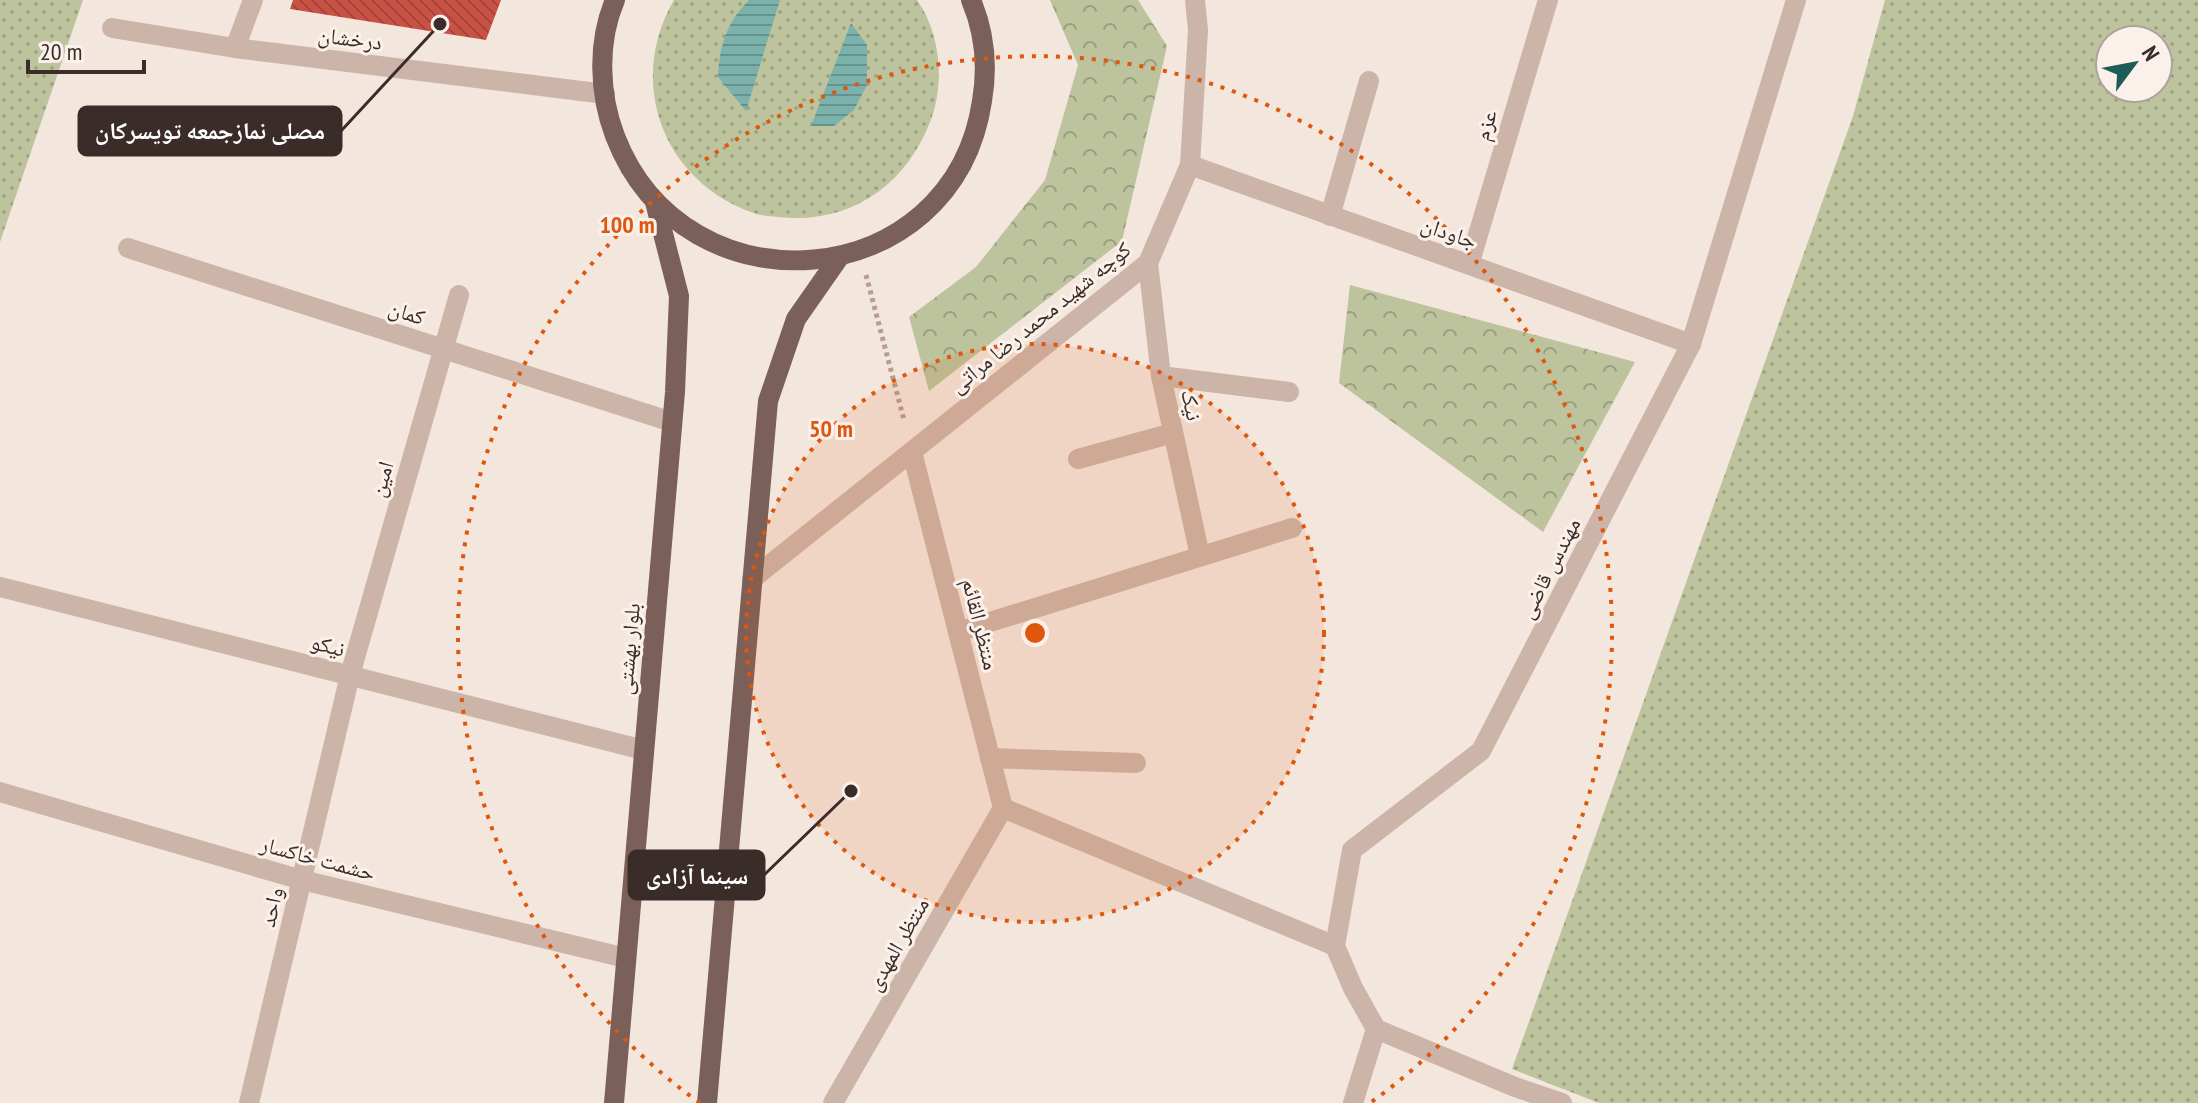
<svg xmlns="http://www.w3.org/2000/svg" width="2198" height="1103" font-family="'PT Sans Narrow','Noto Naskh Arabic',sans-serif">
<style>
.grass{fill:url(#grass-dots);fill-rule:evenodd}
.forest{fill:url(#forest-crowns)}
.water{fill:url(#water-rules)}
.building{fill:url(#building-back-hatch)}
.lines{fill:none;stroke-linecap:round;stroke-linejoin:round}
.path{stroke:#b89d93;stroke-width:5;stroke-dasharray:4 4;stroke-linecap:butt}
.minor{stroke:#ccb4a9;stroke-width:20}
.major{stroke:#7b6059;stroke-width:20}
.ring{fill:none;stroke:#df570d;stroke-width:4;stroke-dasharray:4 8}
.labels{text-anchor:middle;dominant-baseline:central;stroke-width:6;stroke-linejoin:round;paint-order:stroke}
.street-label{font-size:22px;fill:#392c29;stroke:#fbf1ea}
.centre{fill:#df570d;stroke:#fbf1ea;stroke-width:4}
.ring-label{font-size:24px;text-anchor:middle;font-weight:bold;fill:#df570d;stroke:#fbf1ea;stroke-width:6;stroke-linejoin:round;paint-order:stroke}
.leader{fill:none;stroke:#392c29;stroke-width:3}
.callout-dot{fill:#392c29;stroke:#fbf1ea;stroke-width:3}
.callout{fill:#392c29;stroke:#392c29;stroke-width:3}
.callout-label{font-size:24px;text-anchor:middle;font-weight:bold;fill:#fff}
</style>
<defs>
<pattern id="grass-dots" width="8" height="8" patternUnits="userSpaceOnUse" patternTransform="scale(2)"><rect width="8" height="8" fill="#bcc39d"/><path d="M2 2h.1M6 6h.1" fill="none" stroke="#9a9f80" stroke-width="1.8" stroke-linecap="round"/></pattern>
<pattern id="forest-crowns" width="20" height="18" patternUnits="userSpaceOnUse" patternTransform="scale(2)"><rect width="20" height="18" fill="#bcc39d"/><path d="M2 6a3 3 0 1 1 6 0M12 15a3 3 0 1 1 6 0" fill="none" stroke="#9a9f80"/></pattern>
<pattern id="water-rules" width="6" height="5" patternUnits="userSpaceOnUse" patternTransform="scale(2)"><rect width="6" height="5" fill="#7bb2ac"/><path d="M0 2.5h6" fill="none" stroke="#66918c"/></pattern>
<pattern id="building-back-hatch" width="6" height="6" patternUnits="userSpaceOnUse" patternTransform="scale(2)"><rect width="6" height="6" fill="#ca5245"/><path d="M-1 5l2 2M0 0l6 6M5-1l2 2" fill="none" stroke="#a5443a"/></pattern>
</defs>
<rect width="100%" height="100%" fill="#f3e6dd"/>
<g class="grass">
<path d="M0,0H83L0,242Z"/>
<path d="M674,0H917C941,34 945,84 930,122C905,187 848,225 778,217C770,216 761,216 754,213C663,182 626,82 674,0Z"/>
<path d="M1885,0H2198V1103H1599L1512,1069L1853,116ZM2110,40H2158V88H2110Z"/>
</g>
<g class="forest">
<path d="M1050,0H1138L1167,46L1122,241L929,391L909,317L976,267L1045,180L1078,65Z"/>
<path d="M1350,285L1635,362L1543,532L1339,383Z"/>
</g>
<g class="water">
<path d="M749,0H780L746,111L718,77C719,46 727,22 749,0Z"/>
<path d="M851,23L867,45V85L854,110L834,126H811Z"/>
</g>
<path class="building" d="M293,0H501L486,40L290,9Z"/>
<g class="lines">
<path class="path" d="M866,275L904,420"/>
<g class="minor">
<path d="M253,0L235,48L605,94"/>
<path d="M112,28L235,48"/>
<path d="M1190,165L1691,344"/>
<path d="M1330,216L1369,81"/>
<path d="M128,248L672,422"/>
<path d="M1148,263L1161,376L1200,556"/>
<path d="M1469,265L1548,0"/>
<path d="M1161,376L1289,392"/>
<path d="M912,452L1003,808"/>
<path d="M1078,459L1173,433"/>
<path d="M752,579L1148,263L1190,165L1198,30L1195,0"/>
<path d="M0,587L644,750"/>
<path d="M958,632L1292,528"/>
<path d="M990,758L1136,763"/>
<path d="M0,792L302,880L626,958"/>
<path d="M1003,808L1335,946"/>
<path d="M1376,1029L1515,1087L1562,1103"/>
<path d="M249,1103L350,675L459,295"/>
<path d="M833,1103L1003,808"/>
<path d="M1353,1103L1376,1029L1353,988L1335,946L1352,850L1481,751L1691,344L1796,0"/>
</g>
<g class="major">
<path d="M615,0C597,42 599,94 615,136C685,318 953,295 982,101C988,66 985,33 971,0"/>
<path d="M614,1103L675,392L679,296L655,202"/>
<path d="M707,1103L768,401L796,319L840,256"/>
</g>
</g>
<circle cx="1035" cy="633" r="289" fill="#df570d" fill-opacity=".12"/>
<g class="ring">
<circle cx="1035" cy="633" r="289"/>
<path d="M700 1103A577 577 0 1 1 1370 1103"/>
</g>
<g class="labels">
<g class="street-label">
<text transform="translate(350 38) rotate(7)">درخشان</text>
<text transform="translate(1485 125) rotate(-73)">عزم</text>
<text transform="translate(1449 232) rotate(19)">جاودان</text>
<text transform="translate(407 312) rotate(18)">کمان</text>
<text transform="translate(1040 317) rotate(-39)">کوچه شهید محمد رضا مراتی</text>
<text transform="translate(1192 405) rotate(78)">نیک</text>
<text transform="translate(381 479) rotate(-74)">امین</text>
<text transform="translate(1549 568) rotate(-63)">مهندس قاضی</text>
<text transform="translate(981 624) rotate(76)">منتظر القائم</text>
<text transform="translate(328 645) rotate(14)">نیکو</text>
<text transform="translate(628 649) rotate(-85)">بلوار بهشتی</text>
<text transform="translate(318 858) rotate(15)">حشمت خاکسار</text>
<text transform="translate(271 907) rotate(-77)">واحد</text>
<text transform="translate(897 944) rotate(-60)">منتظر المهدی</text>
</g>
</g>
<circle cx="1035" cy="633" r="12" class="centre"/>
<g class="ring-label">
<text x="627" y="233">100 m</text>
<text x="831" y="437">50 m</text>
</g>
<path class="leader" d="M440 24L341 131M851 791L764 875"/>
<g class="callout-dot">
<circle cx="440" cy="24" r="8"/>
<circle cx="851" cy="791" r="8"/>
</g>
<g class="callout">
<rect x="79" y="107" width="262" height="48" rx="8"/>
<rect x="629" y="851" width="135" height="48" rx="8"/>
</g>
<g class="callout-label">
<text x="210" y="139">مصلی نمازجمعه تویسرکان</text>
<text x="697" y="884">سینما آزادی</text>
</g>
<g transform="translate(2134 64) rotate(58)"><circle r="38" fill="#fbf1ea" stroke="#ada29d" stroke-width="2"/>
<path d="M0-6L14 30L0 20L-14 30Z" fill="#1d5c57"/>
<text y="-12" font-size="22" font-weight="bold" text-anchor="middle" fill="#392c29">N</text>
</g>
<path d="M28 60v12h116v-12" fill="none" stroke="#392c29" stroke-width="4"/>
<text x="40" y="60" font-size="24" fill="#392c29" stroke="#fbf1ea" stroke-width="6" paint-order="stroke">20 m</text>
</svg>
